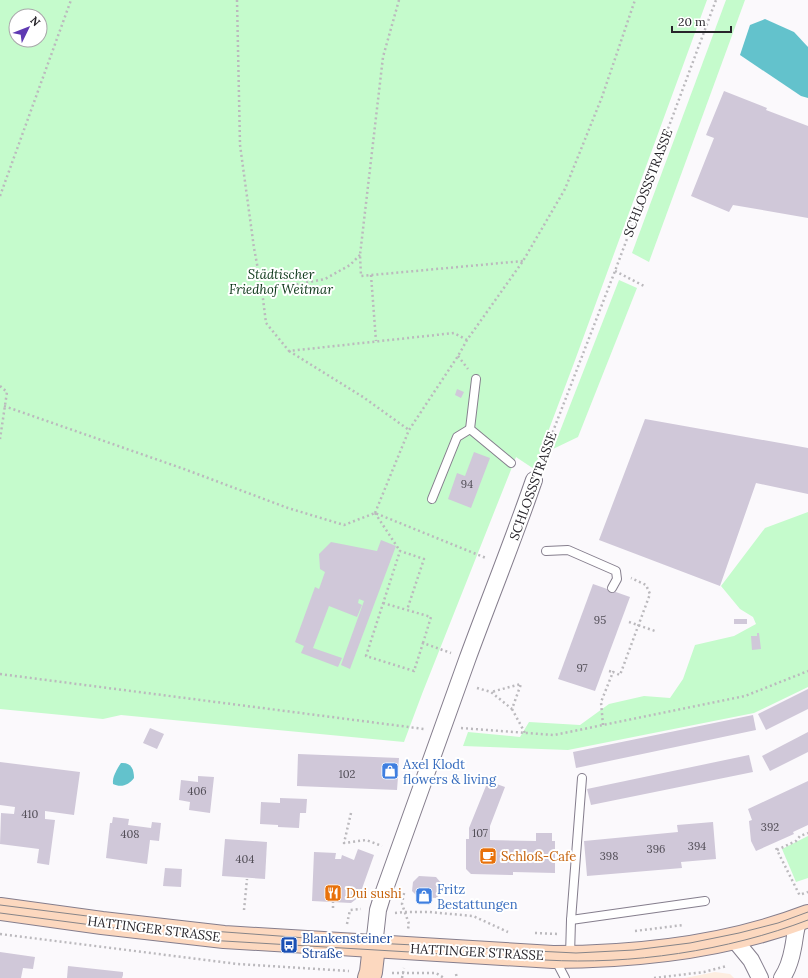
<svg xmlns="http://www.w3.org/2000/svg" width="808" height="978" font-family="Lora,serif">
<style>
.commercial{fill:#fdede0}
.green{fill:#c5fbcc;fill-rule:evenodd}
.water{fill:#63c2cc}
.building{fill:#d0c8d9}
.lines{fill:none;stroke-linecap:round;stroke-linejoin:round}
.service-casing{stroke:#857e8d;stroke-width:10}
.minor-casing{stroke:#857e8d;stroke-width:18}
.secondary-casing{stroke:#857e8d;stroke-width:24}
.path{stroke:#bbb9bd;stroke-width:2.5;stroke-dasharray:2 3;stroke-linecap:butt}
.service{stroke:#fff;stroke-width:8}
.minor{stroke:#fff;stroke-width:16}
.secondary{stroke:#fcd8bf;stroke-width:22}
.tram{stroke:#868488;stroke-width:1}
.labels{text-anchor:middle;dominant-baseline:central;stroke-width:4;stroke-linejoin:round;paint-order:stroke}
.number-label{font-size:11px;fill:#514d56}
.street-label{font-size:13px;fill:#27242a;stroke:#fff}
.park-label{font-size:13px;font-style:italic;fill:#093415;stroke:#fff}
.shop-label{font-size:13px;fill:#366cbe;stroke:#fff;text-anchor:start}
.food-label{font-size:13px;fill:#c56008;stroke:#fff;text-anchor:start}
.transit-label{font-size:13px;fill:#164399;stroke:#fff;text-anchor:start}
</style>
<rect width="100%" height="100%" fill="#fbf9fc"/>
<path class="commercial" d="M715,972L730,974L734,978H685Z"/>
<g class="green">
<path d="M0,0H707L574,363L534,469L516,457L422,694L404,742L121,715L103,719L0,709ZM16,16H40V40H16Z"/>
<path d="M726,0H745L649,262L632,253Z"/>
<path d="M619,280L637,288L578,437L553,449Z"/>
<path d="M808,512V687L754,713L568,750L463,746L468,732L520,737L529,722L580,725L609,704L644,696L670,698L683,679L695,645L734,636L756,624L753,617L740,609L721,586L765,528Z"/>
<path d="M808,836V878L796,882L782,849Z"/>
</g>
<g class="water">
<path d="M765,19L794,32L808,47V98L801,96L740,55L750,25Z"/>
<path d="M121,763C131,762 134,769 134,778C129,785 121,788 113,784C112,777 117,769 121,763Z"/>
</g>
<g class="building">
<path d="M724,91L767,108L766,110L808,126V218L733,205L729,212L691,196L714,138L706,135Z"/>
<path d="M457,389L464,392L461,398L455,395Z"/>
<path d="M645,419L808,448V494L756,483L720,586L599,540Z"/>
<path d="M474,452L490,458L471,508L448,499L457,473L465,476Z"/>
<path d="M381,540L396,546L350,669L341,665L364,601L359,599L358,603L362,605L357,617L329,606L313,648L342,658L338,667L301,653L304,646L295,642L315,587L319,589L325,572L320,569L319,554L331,542L377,551Z"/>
<path d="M593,584L630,597L595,691L558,679Z"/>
<rect x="734" y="619" width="13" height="5"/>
<path d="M757,633H759L761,649L752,650L751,636H757Z"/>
<path d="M808,689V709L766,730L758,714Z"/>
<path d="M753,715L756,730L576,768L573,752Z"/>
<path d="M150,728L164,734L157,749L143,743Z"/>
<path d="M808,732V752L770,771L762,756Z"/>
<path d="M298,754L399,758L398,771H396V776L398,777L397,790L297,786Z"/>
<path d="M749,755L753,772L591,805L587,789Z"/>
<path d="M0,762L80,772L74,815L45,811V819L55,820L49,865L37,863L39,849L0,844L1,813L14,814L15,807L0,805Z"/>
<path d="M198,776L214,777L210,813L189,810L190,802L179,800L181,780L198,782Z"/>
<path d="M488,781L505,787L490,826V840L536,841V833H552V841H555V873L513,872V875L471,874L466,869V839H469V828Z"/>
<path d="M808,781V825L793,832L794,834L756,851L751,841L749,821L752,820L748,809Z"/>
<path d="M280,798L307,799L306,813H300L299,828L278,827V825L260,824L261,802L280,803Z"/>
<path d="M113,817L129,819L128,825L151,828L152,822L161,823L159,841L150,840L147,864L106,858L110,823H112Z"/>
<path d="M713,822L716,859L681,862L682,868L587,876L584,841L678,832L677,825Z"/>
<path d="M225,839L267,842L265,879L222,876Z"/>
<path d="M358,849L374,855L359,897L351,903L312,901L314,852L336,853L335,859H341L342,855L354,860Z"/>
<path d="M165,868L182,869L181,887L163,886Z"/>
<path d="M419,876L436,877L442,884V893L436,898L418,897L412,891L413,882Z"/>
<path d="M0,952L35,957L33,969L23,968L21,978H0Z"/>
<path d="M68,966L123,972V975L122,978H67Z"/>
</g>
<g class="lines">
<defs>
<g id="service">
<path d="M476,379L470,429L511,463"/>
<path d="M432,499L457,437L470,429"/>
<path d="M546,551L568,550L616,571L617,579L612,588"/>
<path d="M571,920L705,901"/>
<path d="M570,956L571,920L582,778"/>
<path d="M555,959L565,978"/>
</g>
<g id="minor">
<path d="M733,938L751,960L760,978"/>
<path d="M374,946L378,910L382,897C411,818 438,739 467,660C489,600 513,541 534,480"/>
<path d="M782,978C788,969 791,959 793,948C795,939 795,929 799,920"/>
</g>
<g id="secondary">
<path d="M0,909L102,923L224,937L553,957C639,957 727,947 808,916"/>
<path d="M369,978L371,972L374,946"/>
</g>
</defs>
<use href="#service" class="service-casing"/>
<use href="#minor" class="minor-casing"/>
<use href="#secondary" class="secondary-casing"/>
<g class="path">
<path d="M237,0L240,145L254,248L262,291L266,323L289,351L454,333L467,340"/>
<path d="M399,0L383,57L360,255L361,276L523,261"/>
<path d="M0,196L71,0"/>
<path d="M615,271L644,286"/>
<path d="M371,275L376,341"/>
<path d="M262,291L325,279L350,265L360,255"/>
<path d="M289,351L363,397L409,430"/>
<path d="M458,356L468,369"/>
<path d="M0,386L7,392L0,439"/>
<path d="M4,406L184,469L288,508L344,525L375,513L486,558"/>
<path d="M540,465L615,271L716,0"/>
<path d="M375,513L409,430L458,356L467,340L523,261L565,189L602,97L635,0"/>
<path d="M375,513L400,551"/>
<path d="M383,603L407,610"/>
<path d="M629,622L655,631"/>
<path d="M423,643L431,617L407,610L424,559L400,551L366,656L414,671L423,643L451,653"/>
<path d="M609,671L613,672"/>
<path d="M0,674L424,729"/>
<path d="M477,688L491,692L512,709L521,684L491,692"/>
<path d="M512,709L525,733"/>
<path d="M603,725L601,702L613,672L620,675L650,594L646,585L631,578"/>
<path d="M461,728L554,735L745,696L808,671"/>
<path d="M351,813L344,843L366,840L382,846"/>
<path d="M776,848L800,896"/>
<path d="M777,850L796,841L800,836L808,833"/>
<path d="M404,893L402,904L409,924L408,929"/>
<path d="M802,894L808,892"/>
<path d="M333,908V902"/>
<path d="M244,910L247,879"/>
<path d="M395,913L405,912H429L473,916L508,932"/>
<path d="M347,924L350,910L361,909"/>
<path d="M635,931L683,925"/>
<path d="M535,933L558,934"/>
<path d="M0,934L238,964L349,971"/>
<path d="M392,973H436L444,978"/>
<path d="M456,974L457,978"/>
<path d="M402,978L404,968"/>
<path d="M654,978L704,972L727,966"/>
</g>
<use href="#service" class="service"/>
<use href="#minor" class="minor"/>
<use href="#secondary" class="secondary"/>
<g class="tram">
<path d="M0,905L198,930L374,943L576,953L634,950L690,943L739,933L778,923L808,912"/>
<path d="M0,913L207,940L545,960C631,965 727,951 808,920"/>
</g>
</g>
<defs>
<symbol id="shop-square" viewBox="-11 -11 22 22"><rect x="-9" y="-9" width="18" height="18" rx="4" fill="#3f7fe0" stroke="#fff"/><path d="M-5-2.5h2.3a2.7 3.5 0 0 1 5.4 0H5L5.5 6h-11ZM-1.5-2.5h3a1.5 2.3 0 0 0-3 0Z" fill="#fff"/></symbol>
<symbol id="cafe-square" viewBox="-11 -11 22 22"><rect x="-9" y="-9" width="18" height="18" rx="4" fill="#e8710a" stroke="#fff"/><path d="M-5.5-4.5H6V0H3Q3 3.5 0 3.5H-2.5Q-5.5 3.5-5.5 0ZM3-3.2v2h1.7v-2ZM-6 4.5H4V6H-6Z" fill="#fff"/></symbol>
<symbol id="restaurant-square" viewBox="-11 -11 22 22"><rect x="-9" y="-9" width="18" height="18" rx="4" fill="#e8710a" stroke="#fff"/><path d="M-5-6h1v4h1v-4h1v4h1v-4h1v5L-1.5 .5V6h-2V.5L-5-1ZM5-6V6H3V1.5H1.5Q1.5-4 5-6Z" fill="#fff"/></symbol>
<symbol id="bus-square" viewBox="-11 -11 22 22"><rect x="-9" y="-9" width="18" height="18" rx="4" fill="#1a4fb4" stroke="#fff"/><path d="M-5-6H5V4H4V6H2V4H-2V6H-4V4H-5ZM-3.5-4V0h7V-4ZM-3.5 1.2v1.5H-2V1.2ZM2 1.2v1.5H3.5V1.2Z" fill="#fff"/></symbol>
</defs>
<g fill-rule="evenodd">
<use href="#shop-square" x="380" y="761" width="20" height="20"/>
<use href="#cafe-square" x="478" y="846" width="20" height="20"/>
<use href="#restaurant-square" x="323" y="883" width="20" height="20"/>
<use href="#shop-square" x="414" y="886" width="20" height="20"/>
<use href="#bus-square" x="279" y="935" width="20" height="20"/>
</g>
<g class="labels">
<g class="number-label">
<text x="467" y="484">94</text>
<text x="600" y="620">95</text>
<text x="582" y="668">97</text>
<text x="347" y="774">102</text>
<text x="197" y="791">406</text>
<text x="30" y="814">410</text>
<text x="770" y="827">392</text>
<text x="480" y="833">107</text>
<text x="130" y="834">408</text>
<text x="697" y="846">394</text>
<text x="656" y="849">396</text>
<text x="609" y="856">398</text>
<text x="245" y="859">404</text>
</g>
<g class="street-label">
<text transform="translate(648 183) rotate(-69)">SCHLOSSSTRASSE</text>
<text transform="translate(533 486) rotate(-70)">SCHLOSSSTRASSE</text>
<text transform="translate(154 929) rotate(7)">HATTINGER STRASSE</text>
<text transform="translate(477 952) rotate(3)">HATTINGER STRASSE</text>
</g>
<g class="park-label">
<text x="281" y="274">Städtischer<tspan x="281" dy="15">Friedhof Weitmar</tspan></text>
</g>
<g class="shop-label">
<text x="403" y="764">Axel Klodt<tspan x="403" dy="15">flowers &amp; living</tspan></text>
<text x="437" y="889">Fritz<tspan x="437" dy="15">Bestattungen</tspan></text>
</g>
<g class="food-label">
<text x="501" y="856">Schloß-Cafe</text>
<text x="346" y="893">Dui sushi</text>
</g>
<g class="transit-label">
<text x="302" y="938">Blankensteiner<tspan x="302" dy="15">Straße</tspan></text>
</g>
</g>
<g transform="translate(28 28) rotate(47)"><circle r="19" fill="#ffffff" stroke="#a9a7aa"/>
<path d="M0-3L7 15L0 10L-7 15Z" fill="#5f3ab2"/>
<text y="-6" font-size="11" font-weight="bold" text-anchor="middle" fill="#27242a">N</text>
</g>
<path d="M672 26v6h59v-6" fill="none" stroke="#27242a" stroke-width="2"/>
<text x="678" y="26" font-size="12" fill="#27242a" stroke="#ffffff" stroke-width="3" paint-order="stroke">20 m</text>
</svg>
